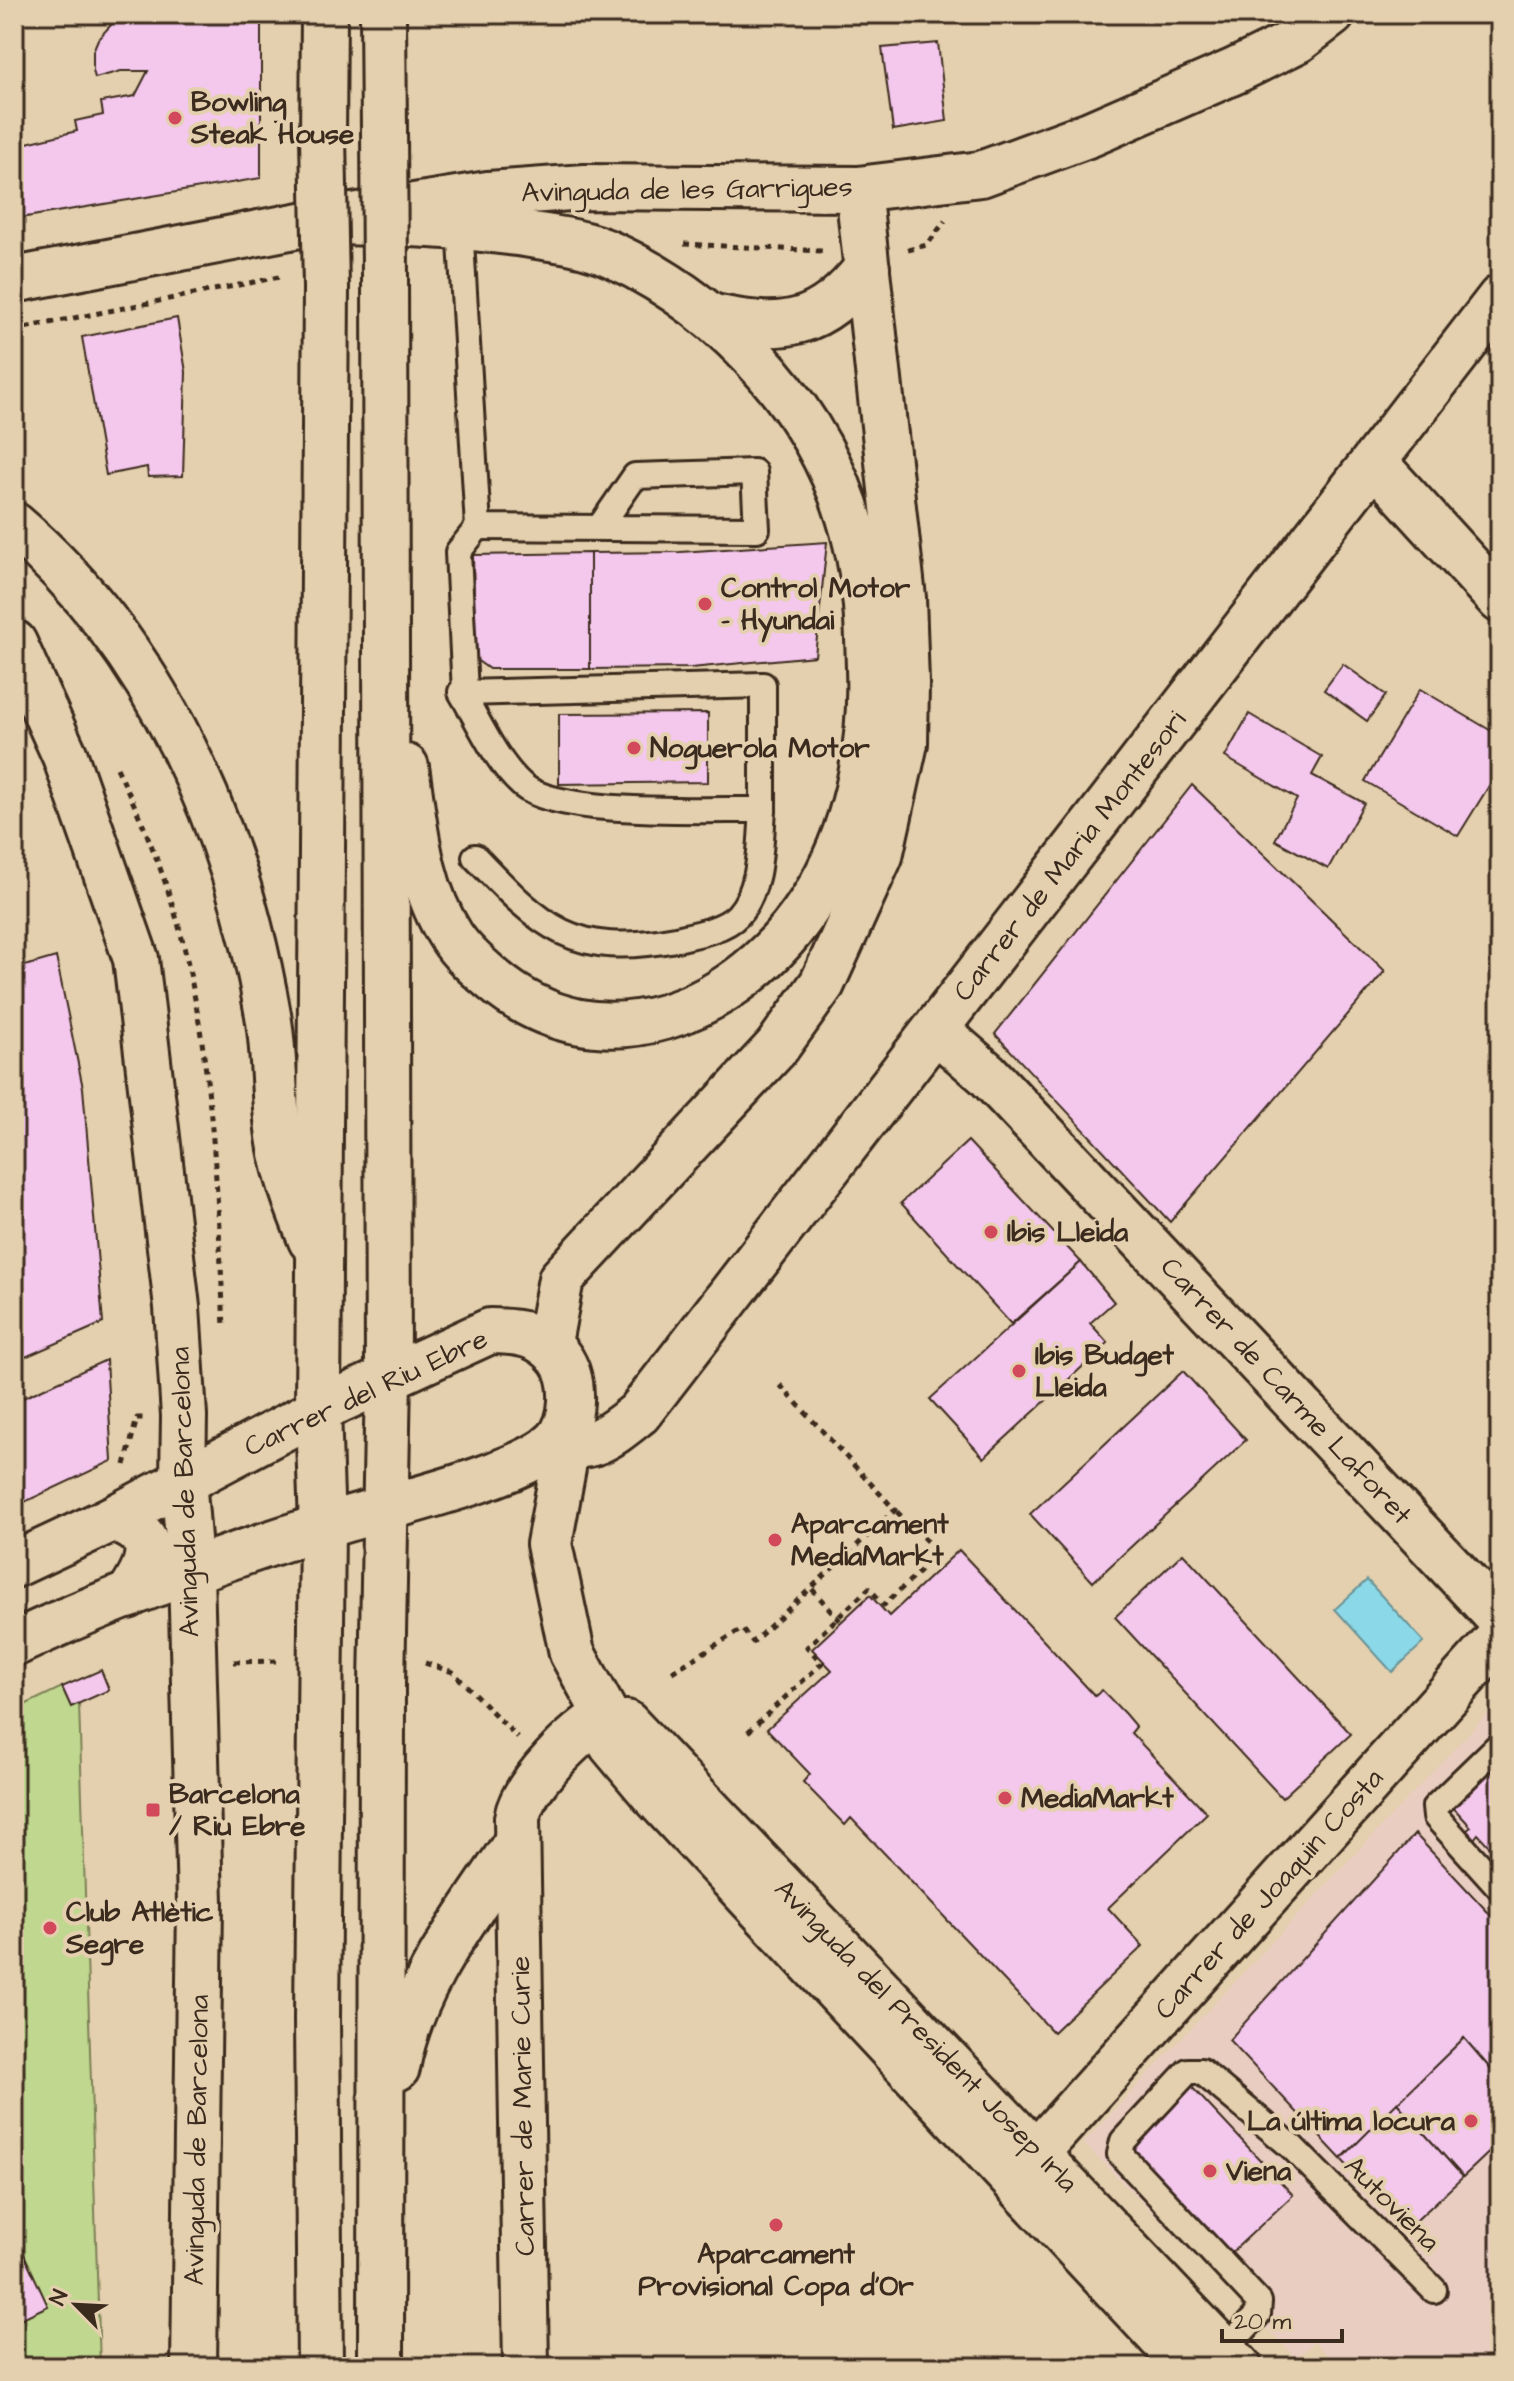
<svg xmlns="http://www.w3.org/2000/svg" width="1514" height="2381" font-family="'Architects Daughter',sans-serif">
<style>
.built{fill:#e9cdc1}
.green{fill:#bfd78e;stroke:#7d8056;stroke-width:2}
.water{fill:#8bd9e8;stroke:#6b9397;stroke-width:2}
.building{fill:#f4c7ec;stroke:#3b2a1e;stroke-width:2}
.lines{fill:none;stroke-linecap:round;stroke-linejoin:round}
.service-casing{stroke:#3b2a1e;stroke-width:30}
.minor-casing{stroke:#3b2a1e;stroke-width:50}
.tertiary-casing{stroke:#3b2a1e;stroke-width:50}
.secondary-casing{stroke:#3b2a1e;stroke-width:50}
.primary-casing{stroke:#3b2a1e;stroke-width:50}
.path{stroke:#3b2a1e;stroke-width:5;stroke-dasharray:6 6;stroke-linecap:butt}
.service{stroke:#e4d0ae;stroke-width:24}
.minor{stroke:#e4d0ae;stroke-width:44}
.tertiary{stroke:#e4d0ae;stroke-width:44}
.secondary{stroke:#e4d0ae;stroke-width:44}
.primary{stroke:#e4d0ae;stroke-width:44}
.primary-bridge-casing{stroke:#3b2a1e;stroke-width:50;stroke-linecap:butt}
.primary-bridge{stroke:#e4d0ae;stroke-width:44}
.poi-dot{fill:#d1495b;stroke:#e4d0ae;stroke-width:3}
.labels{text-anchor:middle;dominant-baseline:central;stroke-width:8;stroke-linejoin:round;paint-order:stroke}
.poi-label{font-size:28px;font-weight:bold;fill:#3b2a1e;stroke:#e4d0ae;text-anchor:start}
.street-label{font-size:28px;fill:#3b2a1e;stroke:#e4d0ae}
</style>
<rect width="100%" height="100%" fill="#e4d0ae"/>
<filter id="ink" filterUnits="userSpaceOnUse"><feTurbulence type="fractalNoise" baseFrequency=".0125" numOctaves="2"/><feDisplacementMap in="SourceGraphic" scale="16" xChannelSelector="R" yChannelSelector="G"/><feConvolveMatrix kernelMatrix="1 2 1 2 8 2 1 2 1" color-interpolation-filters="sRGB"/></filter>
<g filter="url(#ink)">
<path class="built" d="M1500,1700V2367H1340L1314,2342L1297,2359L1083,2143Z"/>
<path class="green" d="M62,1687L71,1707L79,1703L100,2367H14V1710Z"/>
<path class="water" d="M1367,1580L1424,1642L1392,1672L1335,1609Z"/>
<g class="building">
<path d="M121,14H261V178L14,219V146L77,131L75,121L103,115L101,102L135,96L148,71H121L95,78L93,70V51L98,39Z"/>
<path d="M938,43L947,121L893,130L882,48Z"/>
<path d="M177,318L186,372L183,476L148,477L147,467L106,475L82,337Z"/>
<path d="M827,542L815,656L691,668L590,669V553L680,552Z"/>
<path d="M590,553V669H489L475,659L473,555Z"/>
<path d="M1343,664L1386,695L1367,721L1324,690Z"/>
<path d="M1420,689L1500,736V768L1458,836L1365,781Z"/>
<path d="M708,713V782L559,784V714Z"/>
<path d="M1249,714L1322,757L1312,775L1364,803L1328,869L1275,840L1297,799L1225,757Z"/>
<path d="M1192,785L1385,971L1170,1222L995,1034Z"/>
<path d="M56,957L83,1088L103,1323L14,1362V969Z"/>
<path d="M968,1141L1081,1262L1011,1324L901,1203Z"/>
<path d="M1081,1262L1114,1302L1090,1323L1108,1343L984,1458L930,1399Z"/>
<path d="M106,1360L112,1461L14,1507V1402Z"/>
<path d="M1183,1371L1246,1440L1093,1582L1030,1514Z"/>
<path d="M959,1550L1095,1696L1102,1690L1125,1714L1136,1727L1131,1733L1207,1813L1108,1908L1143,1946L1053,2032L851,1818L845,1825L803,1782L810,1774L767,1729L832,1670L812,1649L870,1595L889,1616Z"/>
<path d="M1183,1553L1351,1734L1282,1798L1115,1617Z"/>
<path d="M101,1670L109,1690L71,1707L62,1687Z"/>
<path d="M1500,1763V1858L1478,1834L1474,1839L1466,1831L1471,1827L1452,1806Z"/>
<path d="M1415,1834L1500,1925V2080L1464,2038L1341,2159L1229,2040Z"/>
<path d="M1464,2038L1500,2080V2142L1463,2177L1397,2103Z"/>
<path d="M1188,2083L1293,2195L1229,2255L1129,2149Z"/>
<path d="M1397,2103L1463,2177L1406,2230L1341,2159Z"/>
<path d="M14,2233L48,2306L14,2322Z"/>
</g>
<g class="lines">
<defs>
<g id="service">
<path d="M460,225L478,527L757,529L754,472L635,476L599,528"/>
<path d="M465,693L763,685V810"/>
<path d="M475,857C543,928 572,958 676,939C694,935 724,930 738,915C762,888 760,845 763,810C711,809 558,817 522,785C496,762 479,722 461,692L465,693L458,552L478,527"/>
<path d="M1500,1744L1435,1807L1436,1817L1500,1888"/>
<path d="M1224,2351L1258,2314L1259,2302L1120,2154L1123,2141L1188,2071H1201L1292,2147L1434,2290"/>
</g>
<g id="minor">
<path d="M1374,462L1500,600"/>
<path d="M14,643L65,756L136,959L177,1307L184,1416L183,1479L191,1574L200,1903L194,2367"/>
<path d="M936,1030L987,1074L1500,1619"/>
<path d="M556,1442C592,1453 611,1435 639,1413L1500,298"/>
<path d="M552,1445L563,1468L549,1544L572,1653L606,1715L611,1744L653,1794L1188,2367"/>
<path d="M626,1723L1239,2367"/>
<path d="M1037,2152L1500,1637"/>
<path d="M526,2367L517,1818C523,1784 577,1732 606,1715"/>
</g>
<g id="tertiary">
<path d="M112,1519C162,1534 151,1562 128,1596"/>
<path d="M14,1565L112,1519L318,1410L490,1331C519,1331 542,1334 560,1358C576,1380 575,1423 555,1443C519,1477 380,1508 327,1525C223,1558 112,1597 14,1644"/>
</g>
<path id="secondary" d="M14,280L316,222L488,194L585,187L858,189L981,174L1090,134L1235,71L1298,40L1332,14"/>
<g id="primary">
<path d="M383,14L384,131"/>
<path d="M323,137L324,14"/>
<path d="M316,222C384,222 450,224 517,233C551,238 584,241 615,256C729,310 827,417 856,543C866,583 868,626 869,668C872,748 856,832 812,901C742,1011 601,1073 491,978C477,966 461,952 451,936C418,885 415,825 406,767"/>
<path d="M714,317C785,332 820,327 867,268"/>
<path d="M14,525C158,648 237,832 268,1015C275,1055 273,1096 279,1136C284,1172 297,1206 311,1240"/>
<path d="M549,1343L561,1279L777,1047L822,984L880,856L905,743L906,683L903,598L858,189"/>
<path d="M397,2068C412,1984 468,1916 514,1846"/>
<path d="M320,2367L317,2018L322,1527L318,1410L326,288"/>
<path d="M381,2367L382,1685L388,1377L385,277"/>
</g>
</defs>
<use href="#service" class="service-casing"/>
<use href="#minor" class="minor-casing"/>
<use href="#tertiary" class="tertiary-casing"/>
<use href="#secondary" class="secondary-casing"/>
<use href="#primary" class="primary-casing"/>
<g class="path">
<path d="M684,244L822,251"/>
<path d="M908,250L927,245L945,221"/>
<path d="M14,330L284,276"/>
<path d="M117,768C148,832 175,899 189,969C214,1086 218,1208 224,1327"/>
<path d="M780,1385L895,1510L811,1588"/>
<path d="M125,1465L137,1418H143"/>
<path d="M234,1662L280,1661"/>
<path d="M425,1663L453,1672L518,1738"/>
<path d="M672,1672L742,1629L753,1642L811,1588L841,1622"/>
<path d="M748,1732L822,1663L807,1647L869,1588L884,1605L939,1553L895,1510"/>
</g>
<use href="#service" class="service"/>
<use href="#minor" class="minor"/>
<use href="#tertiary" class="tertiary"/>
<use href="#secondary" class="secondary"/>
<use href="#primary" class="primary"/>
<defs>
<g id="primary-bridge">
<path d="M384,131L385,277"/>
<path d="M323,137L326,288"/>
</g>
</defs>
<use href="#primary-bridge" class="primary-bridge-casing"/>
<use href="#primary-bridge" class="primary-bridge"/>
</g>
</g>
<g class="poi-dot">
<circle cx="175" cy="118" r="8"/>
<circle cx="705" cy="604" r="8"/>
<circle cx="634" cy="748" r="8"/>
<circle cx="991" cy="1232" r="8"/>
<circle cx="1019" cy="1371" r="8"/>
<circle cx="775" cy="1540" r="8"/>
<circle cx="1005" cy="1798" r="8"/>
<rect x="145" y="1802" width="16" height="16" rx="4"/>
<circle cx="50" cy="1928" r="8"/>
<circle cx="1471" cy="2121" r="8"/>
<circle cx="1210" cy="2171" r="8"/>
<circle cx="776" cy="2225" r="8"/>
</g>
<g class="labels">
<g class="poi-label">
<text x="191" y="102">Bowling<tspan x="191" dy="32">Steak House</tspan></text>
<text x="721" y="588">Control Motor<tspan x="721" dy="32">- Hyundai</tspan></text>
<text x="650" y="748">Noguerola Motor</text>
<text x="1007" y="1232">Ibis Lleida</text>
<text x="1035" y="1355">Ibis Budget<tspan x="1035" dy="32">Lleida</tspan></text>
<text x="791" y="1524">Aparcament<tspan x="791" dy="32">MediaMarkt</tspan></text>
<text x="169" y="1794">Barcelona<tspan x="169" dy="32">/ Riu Ebre</tspan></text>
<text x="1021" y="1798">MediaMarkt</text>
<text x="66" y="1912">Club Atlètic<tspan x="66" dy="32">Segre</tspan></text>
<text x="1455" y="2121" text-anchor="end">La última locura</text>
<text x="1226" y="2171">Viena</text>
<text x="776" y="2254" text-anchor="middle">Aparcament<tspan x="776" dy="32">Provisional Copa d'Or</tspan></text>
</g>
<g class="street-label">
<text transform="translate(687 190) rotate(-1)">Avinguda de les Garrigues</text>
<text transform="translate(1070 856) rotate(-52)">Carrer de Maria Montesori</text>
<text transform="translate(1286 1391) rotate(47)">Carrer de Carme Laforet</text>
<text transform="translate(366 1393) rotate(-25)">Carrer del Riu Ebre</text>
<text transform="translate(185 1492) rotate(-92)">Avinguda de Barcelona</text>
<text transform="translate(1269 1894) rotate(-48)">Carrer de Joaquin Costa</text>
<text transform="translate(926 2036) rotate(46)">Avinguda del President Josep Irla</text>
<text transform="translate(523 2106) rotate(-91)">Carrer de Marie Curie</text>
<text transform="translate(197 2140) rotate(-89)">Avinguda de Barcelona</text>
<text transform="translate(1392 2204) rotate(45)">Autoviena</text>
</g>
</g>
<rect width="1514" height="2381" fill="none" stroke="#e4d0ae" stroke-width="48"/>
<rect x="24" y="24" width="1466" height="2333" fill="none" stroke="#3b2a1e" stroke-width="3" filter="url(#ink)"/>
<g transform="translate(76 2305) rotate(294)" stroke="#e4d0ae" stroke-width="6" paint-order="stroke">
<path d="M0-6L14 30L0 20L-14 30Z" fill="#3b2a1e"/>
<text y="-12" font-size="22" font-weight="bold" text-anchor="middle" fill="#3b2a1e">N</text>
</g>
<path d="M1222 2329v12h120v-12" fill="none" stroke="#3b2a1e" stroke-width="4"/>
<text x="1234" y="2329" font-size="24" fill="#3b2a1e" stroke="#e4d0ae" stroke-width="6" paint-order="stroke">20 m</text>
</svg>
